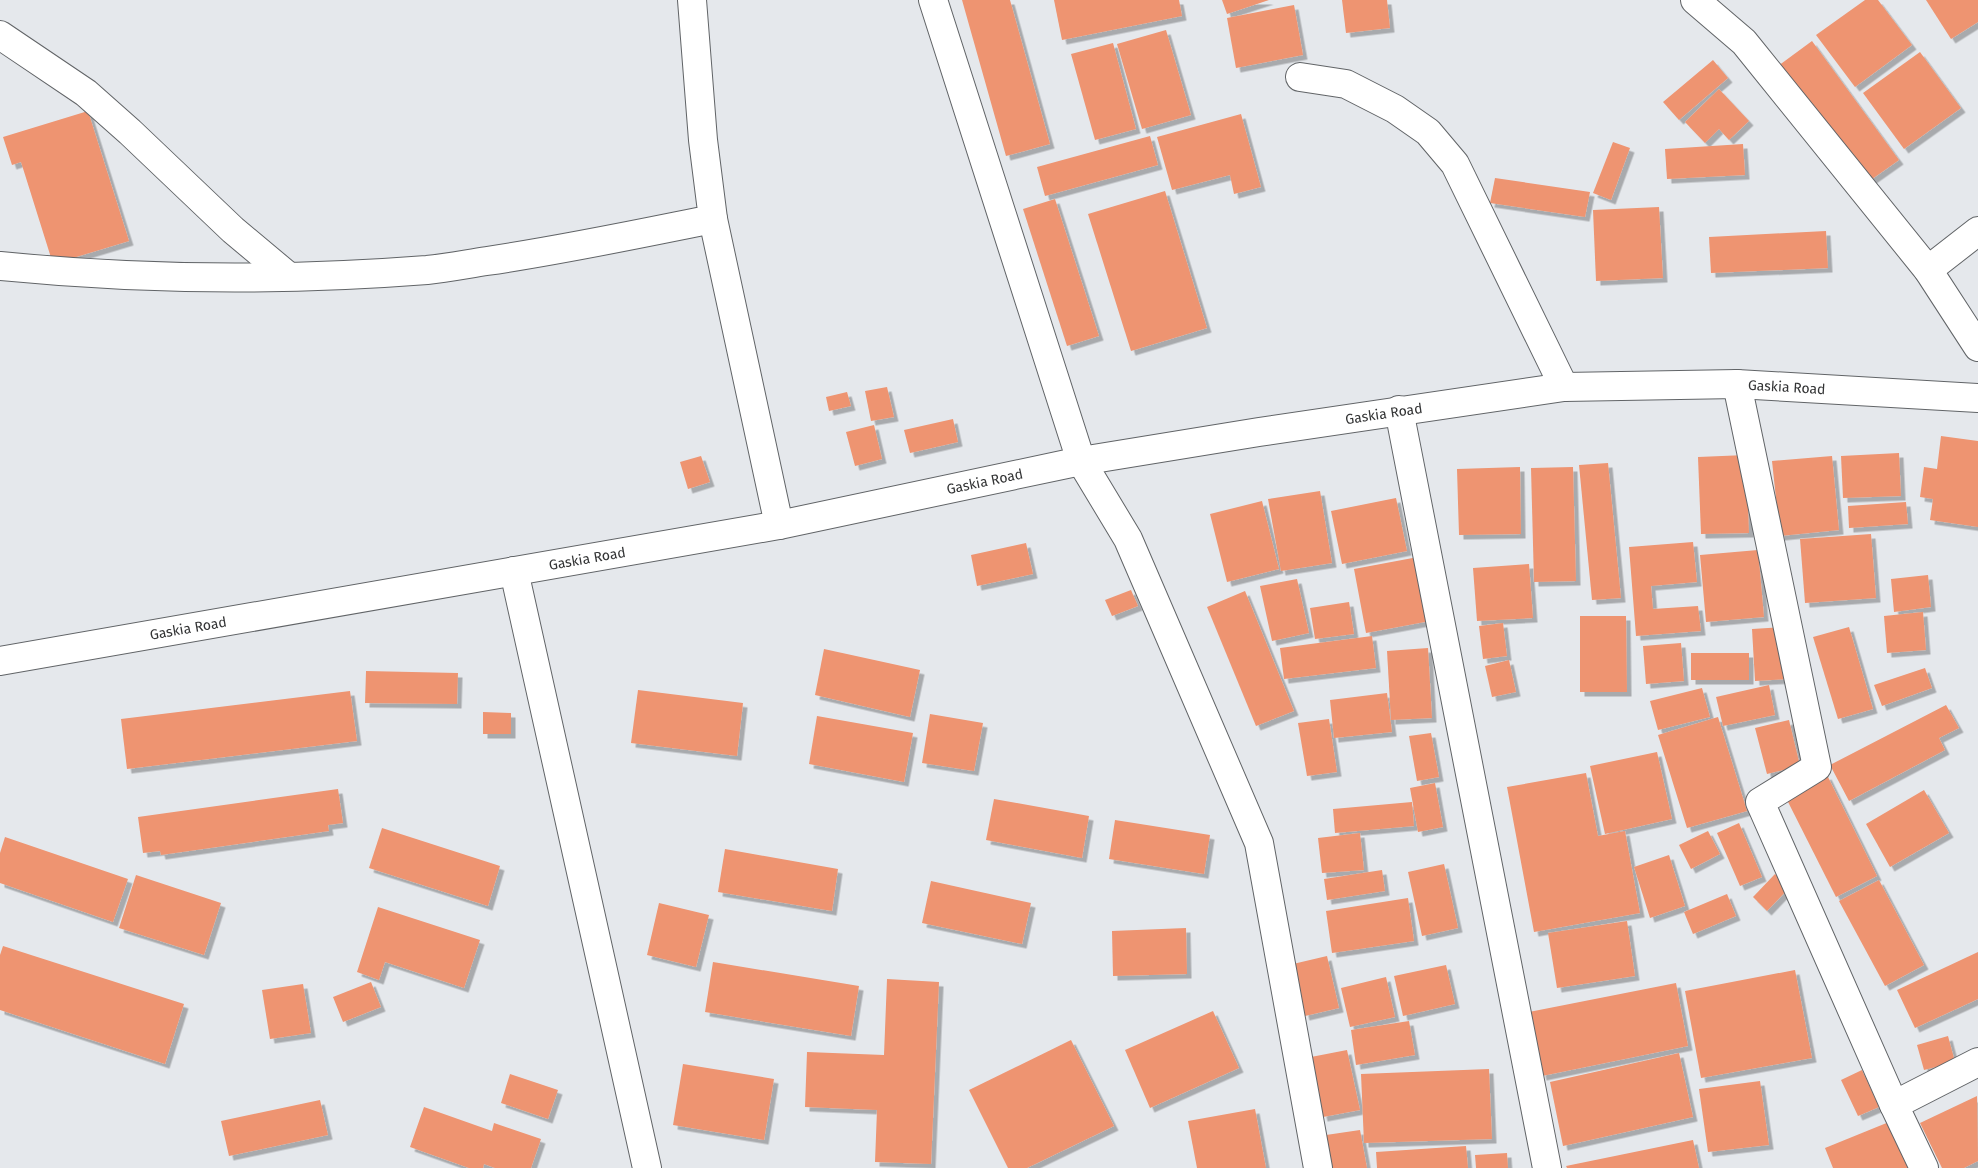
<svg xmlns="http://www.w3.org/2000/svg" width="1978" height="1168" font-family="'Fira Sans',sans-serif">
<style>
.building{fill:#ee9471;filter:url(#shadow)}
.lines{fill:none;stroke-linecap:round;stroke-linejoin:round}
.minor-casing{stroke:#616467;stroke-width:30}
.major-casing{stroke:#616467;stroke-width:30}
.minor{stroke:#fff;stroke-width:28}
.major{stroke:#fff;stroke-width:28}
.labels{text-anchor:middle;dominant-baseline:central;stroke-width:4;stroke-linejoin:round;paint-order:stroke}
.street-label{font-size:14px;fill:#333435;stroke:#e5e8ec}
</style>
<defs>
<filter id="shadow"><feDropShadow dx="4.5" dy="4.5" stdDeviation="0" flood-color="#0004"/></filter>
</defs>
<rect width="100%" height="100%" fill="#e5e8ec"/>
<g class="building">
<path d="M962,0H1010L1050,144L1006,156Z"/>
<path d="M1054,0H1179L1182,16L1062,40Z"/>
<path d="M1222,0H1269L1227,14Z"/>
<path d="M1342,0H1387L1390,28L1346,33Z"/>
<path d="M1865,0H1878L1912,45L1855,87L1816,35Z"/>
<path d="M1926,0H1978V22L1951,39Z"/>
<path d="M1294,5L1303,55L1236,68L1227,18Z"/>
<path d="M1166,30L1191,115L1142,129L1117,44Z"/>
<path d="M1812,41L1899,160L1865,184L1778,66Z"/>
<path d="M1113,43L1136,129L1095,140L1071,54Z"/>
<path d="M1920,52L1961,108L1904,149L1863,93Z"/>
<path d="M1713,60L1728,78L1679,120L1663,102Z"/>
<path d="M1719,89L1749,121L1729,140L1719,129L1705,143L1685,122Z"/>
<path d="M88,111L129,241L53,264L21,162L12,165L3,137Z"/>
<path d="M1241,114L1261,187L1234,194L1230,175L1172,190L1157,137Z"/>
<path d="M1150,136L1158,165L1045,196L1037,167Z"/>
<path d="M1613,142L1630,148L1611,200L1593,193Z"/>
<path d="M1743,144L1745,175L1667,179L1665,149Z"/>
<path d="M1495,178L1590,192L1585,217L1490,203Z"/>
<path d="M1165,191L1207,328L1131,351L1088,214Z"/>
<path d="M1055,199L1099,336L1067,346L1023,209Z"/>
<path d="M1659,207L1663,278L1596,281L1593,210Z"/>
<path d="M1826,231L1828,268L1711,273L1709,237Z"/>
<path d="M887,387L894,417L871,421L865,391Z"/>
<path d="M847,392L851,406L829,411L826,397Z"/>
<path d="M953,419L958,442L910,453L904,430Z"/>
<path d="M874,425L882,459L855,466L846,432Z"/>
<path d="M1941,436L1978,441V527L1930,520L1933,499L1920,497L1924,467L1937,469Z"/>
<path d="M1899,453L1901,496L1843,498L1841,456Z"/>
<path d="M1746,455L1749,533L1701,534L1698,457Z"/>
<path d="M701,456L710,482L688,489L680,462Z"/>
<path d="M1832,456L1839,530L1780,536L1772,461Z"/>
<path d="M1608,463L1621,598L1592,600L1579,465Z"/>
<path d="M1520,467L1521,534L1459,535L1457,469Z"/>
<path d="M1573,467L1576,581L1534,582L1531,468Z"/>
<path d="M1320,491L1332,563L1281,571L1268,499Z"/>
<path d="M1396,498L1407,551L1342,564L1331,511Z"/>
<path d="M1262,501L1279,569L1227,582L1210,514Z"/>
<path d="M1906,502L1908,524L1849,528L1848,506Z"/>
<path d="M1871,534L1876,598L1805,603L1800,539Z"/>
<path d="M1693,542L1697,582L1651,586L1653,609L1698,606L1701,631L1636,636L1629,547Z"/>
<path d="M1026,543L1033,574L977,586L971,555Z"/>
<path d="M1758,550L1764,617L1706,622L1700,555Z"/>
<path d="M1418,557L1430,621L1366,633L1354,569Z"/>
<path d="M1529,564L1533,618L1477,621L1473,568Z"/>
<path d="M1928,575L1931,607L1894,612L1891,579Z"/>
<path d="M1297,579L1309,633L1272,641L1260,586Z"/>
<path d="M1131,590L1138,606L1112,616L1105,600Z"/>
<path d="M1245,591L1294,711L1256,726L1207,607Z"/>
<path d="M1349,602L1354,634L1315,639L1310,608Z"/>
<path d="M1923,612L1926,650L1887,653L1884,616Z"/>
<path d="M1580,616H1626L1627,692H1580Z"/>
<path d="M1503,623L1507,656L1483,659L1479,626Z"/>
<path d="M1785,627L1789,679L1755,681L1752,629Z"/>
<path d="M1849,627L1873,709L1838,719L1813,637Z"/>
<path d="M1372,636L1376,668L1284,679L1280,648Z"/>
<path d="M1681,643L1684,681L1646,684L1643,646Z"/>
<path d="M1428,648L1432,718L1391,720L1387,651Z"/>
<path d="M824,649L920,670L910,717L815,695Z"/>
<rect x="1691" y="653" width="58" height="27"/>
<path d="M1509,660L1516,692L1492,697L1485,666Z"/>
<path d="M1925,668L1932,688L1882,706L1874,685Z"/>
<path d="M366,671L458,673L457,704L365,703Z"/>
<path d="M1769,685L1775,715L1723,726L1716,697Z"/>
<path d="M1702,688L1710,717L1658,730L1650,701Z"/>
<path d="M638,690L743,703L737,756L631,743Z"/>
<path d="M350,691L357,741L127,769L121,719Z"/>
<path d="M1387,693L1392,732L1334,738L1330,700Z"/>
<path d="M1946,705L1959,728L1939,738L1945,750L1849,801L1830,765Z"/>
<path d="M483,712L511,713V734H483Z"/>
<path d="M930,714L983,723L974,771L922,763Z"/>
<path d="M817,716L913,733L904,782L809,764Z"/>
<path d="M1718,717L1747,811L1687,828L1658,735Z"/>
<path d="M1329,719L1337,772L1307,776L1298,723Z"/>
<path d="M1789,720L1800,766L1767,774L1755,728Z"/>
<path d="M1431,733L1439,777L1417,781L1409,736Z"/>
<path d="M1657,752L1672,819L1605,834L1590,766Z"/>
<path d="M1586,773L1598,836L1625,831L1640,913L1534,932L1507,787Z"/>
<path d="M1827,775L1877,876L1836,897L1785,796Z"/>
<path d="M1435,783L1443,827L1418,832L1410,788Z"/>
<path d="M338,789L343,823L328,825L329,831L161,855L160,851L143,853L138,817Z"/>
<path d="M1924,790L1949,833L1890,867L1866,824Z"/>
<path d="M994,799L1089,816L1082,858L986,840Z"/>
<path d="M1412,802L1414,826L1335,833L1333,809Z"/>
<path d="M1115,820L1210,835L1204,874L1109,859Z"/>
<path d="M1739,823L1762,877L1740,886L1717,833Z"/>
<path d="M382,828L500,866L488,906L369,868Z"/>
<path d="M1708,831L1720,854L1691,869L1679,845Z"/>
<path d="M1360,833L1364,870L1322,873L1318,838Z"/>
<path d="M5,837L128,879L113,922L0,883V853Z"/>
<path d="M725,849L838,869L832,911L718,892Z"/>
<path d="M1669,855L1685,906L1650,918L1634,867Z"/>
<path d="M1444,864L1458,928L1422,936L1408,872Z"/>
<path d="M1382,870L1385,891L1327,900L1324,879Z"/>
<path d="M1775,874L1789,888L1767,911L1753,897Z"/>
<path d="M136,875L221,903L204,955L119,928Z"/>
<path d="M1879,880L1924,965L1885,986L1839,901Z"/>
<path d="M931,881L1031,903L1022,944L922,923Z"/>
<path d="M1727,894L1736,916L1693,934L1684,912Z"/>
<path d="M1408,898L1414,941L1332,953L1326,911Z"/>
<path d="M659,903L709,915L696,967L647,955Z"/>
<path d="M378,907L480,940L464,988L385,962L379,980L357,972Z"/>
<path d="M1627,921L1635,976L1557,988L1548,933Z"/>
<path d="M1186,928L1187,974L1113,976L1112,931Z"/>
<path d="M3,946L184,1004L165,1064L0,1010V955Z"/>
<path d="M1978,952V999L1915,1028L1897,990Z"/>
<path d="M1327,956L1339,1008L1305,1016L1293,964Z"/>
<path d="M713,962L859,986L851,1036L705,1012Z"/>
<path d="M1446,965L1455,1004L1403,1016L1394,976Z"/>
<path d="M1795,970L1812,1058L1701,1078L1685,991Z"/>
<path d="M1386,977L1395,1017L1350,1027L1341,988Z"/>
<path d="M887,979L939,982L931,1164L875,1162L877,1110L805,1107L807,1052L884,1055Z"/>
<path d="M371,982L381,1007L343,1022L333,997Z"/>
<path d="M1676,983L1688,1046L1542,1076L1529,1012Z"/>
<path d="M303,984L311,1033L270,1039L262,990Z"/>
<path d="M1213,1011L1239,1068L1150,1108L1125,1050Z"/>
<path d="M1409,1021L1415,1055L1356,1065L1351,1030Z"/>
<path d="M1948,1036L1955,1062L1924,1070L1917,1045Z"/>
<path d="M1071,1040L1114,1126L1027,1168H1008L969,1090Z"/>
<path d="M1347,1050L1360,1110L1323,1117L1311,1057Z"/>
<path d="M1679,1053L1693,1117L1563,1146L1550,1082Z"/>
<path d="M683,1064L774,1079L764,1140L673,1125Z"/>
<path d="M1489,1069L1492,1139L1364,1143L1361,1074Z"/>
<path d="M1862,1070L1879,1107L1858,1116L1841,1080Z"/>
<path d="M510,1074L558,1090L548,1119L501,1103Z"/>
<path d="M1760,1081L1769,1145L1708,1152L1699,1089Z"/>
<path d="M1977,1096L1978,1161L1964,1168H1942L1920,1123Z"/>
<path d="M320,1100L328,1135L229,1156L221,1121Z"/>
<path d="M424,1107L492,1131L494,1123L541,1139L531,1168H495L484,1164L483,1168H469L410,1147Z"/>
<path d="M1255,1109L1266,1168H1197L1188,1121Z"/>
<path d="M1889,1122L1908,1168H1833L1825,1148Z"/>
<path d="M1360,1130L1367,1168H1331L1326,1135Z"/>
<path d="M1693,1140L1699,1168H1567L1566,1166Z"/>
<path d="M1466,1146L1468,1168H1377L1376,1152Z"/>
<path d="M1507,1153L1508,1168H1476L1475,1155Z"/>
</g>
<g class="lines">
<defs>
<g id="minor">
<path d="M933,0L1081,461L1128,539L1259,843L1318,1168"/>
<path d="M1695,0L1744,42L1928,270L1978,347"/>
<path d="M0,35L86,93L130,132L233,230L288,276"/>
<path d="M1300,77L1346,84L1395,109L1428,132L1455,164L1564,387"/>
<path d="M713,219L779,525"/>
<path d="M0,266C142,280 285,281 427,270C447,268 467,264 487,261C563,250 638,234 713,219L703,140L692,0"/>
<path d="M1928,270L1978,231"/>
<path d="M1737,384L1817,767L1760,802L1894,1105"/>
<path d="M1399,410L1547,1168"/>
<path d="M514,571L647,1168"/>
<path d="M1924,1168L1894,1105L1978,1062"/>
</g>
<g id="major">
<path id="s1" d="M0,661L779,525L1081,461L1259,432L1564,387L1737,384L1978,398"/>
</g>
</defs>
<use href="#minor" class="minor-casing"/>
<use href="#major" class="major-casing"/>
<use href="#minor" class="minor"/>
<use href="#major" class="major"/>
</g>
<g class="labels">
<g class="street-label">
<text stroke="none"><textPath href="#s1" startOffset="1811">Gaskia Road</textPath></text>
<text stroke="none"><textPath href="#s1" startOffset="1406">Gaskia Road</textPath></text>
<text stroke="none"><textPath href="#s1" startOffset="1001">Gaskia Road</textPath></text>
<text stroke="none"><textPath href="#s1" startOffset="596">Gaskia Road</textPath></text>
<text stroke="none"><textPath href="#s1" startOffset="191">Gaskia Road</textPath></text>
</g>
</g>
</svg>
